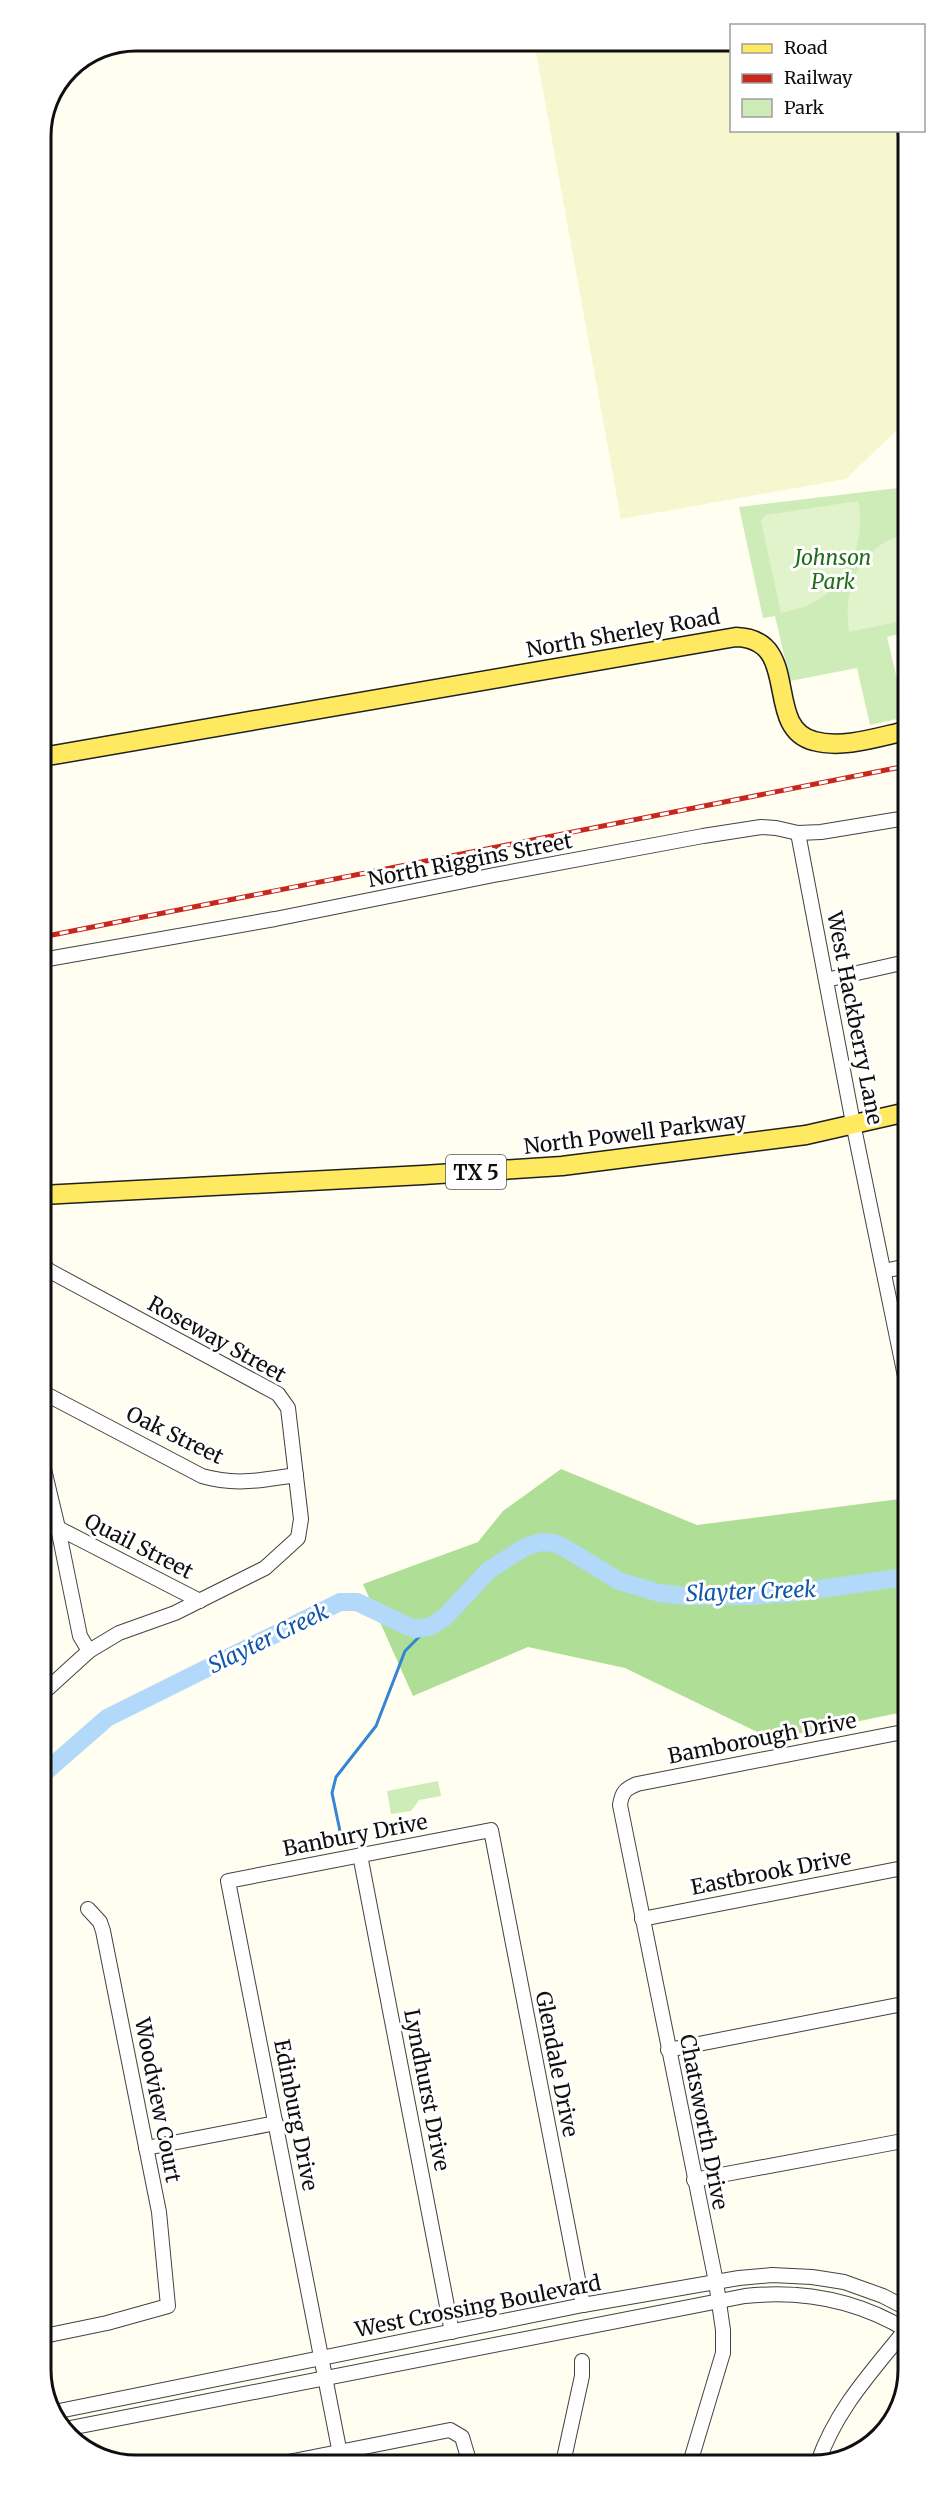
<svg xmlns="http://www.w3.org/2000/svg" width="949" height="2506" font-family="Merriweather,serif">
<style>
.farmland{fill:#f6f7cf}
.green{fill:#ceecb8}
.forest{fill:#afde96}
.pitch{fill:#e1f3ca}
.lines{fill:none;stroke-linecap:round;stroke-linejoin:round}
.stream{stroke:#3585d5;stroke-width:3}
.river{stroke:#b2d8fa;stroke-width:18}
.minor-casing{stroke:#424242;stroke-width:16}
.major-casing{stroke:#202020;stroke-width:21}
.minor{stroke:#fff;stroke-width:14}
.major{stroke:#ffe961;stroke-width:18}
.rail-casing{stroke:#c8271e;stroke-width:5}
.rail{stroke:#fff;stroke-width:3;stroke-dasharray:9;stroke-linecap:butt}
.labels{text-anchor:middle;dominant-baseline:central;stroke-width:6;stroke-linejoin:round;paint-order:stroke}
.shield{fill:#fff;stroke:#575757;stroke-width:1.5}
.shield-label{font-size:20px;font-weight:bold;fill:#0f0f0f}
.park-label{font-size:21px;font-style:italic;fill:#236c1b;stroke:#fff}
.street-label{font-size:21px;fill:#0f0f0f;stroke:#fff}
.water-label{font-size:22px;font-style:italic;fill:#1057aa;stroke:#fff}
.rim{fill:none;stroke:#0f0f0f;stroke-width:3}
</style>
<rect width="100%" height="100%" fill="#fffef1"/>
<path class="farmland" d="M534,41H731L732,130L905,131L906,421L846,479L621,519Z"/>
<g class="green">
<path d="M906,487V632L887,637L906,717L870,725L857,668L790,681L775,616L763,618L739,507Z"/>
<path d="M438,1781L441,1796L419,1800L411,1811L391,1814L387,1791Z"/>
</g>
<path class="forest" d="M561,1469L697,1525L907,1498L908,1711L772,1739L625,1668L528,1647L413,1696L363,1584L478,1542L503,1511Z"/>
<g class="pitch">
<path d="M858,501C867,540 848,584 813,603C803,608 792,610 781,613L761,521L766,515Z"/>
<path d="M906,534V620L849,632C842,588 860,545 906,534Z"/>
</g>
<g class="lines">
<g class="stream">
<path d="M43,1808L47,1792L49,1769"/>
<path d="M340,1831L332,1793L336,1777L376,1726L405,1651L429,1627"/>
</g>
<path class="river" d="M43,1774L107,1718L340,1602H357L414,1629L429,1627L444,1618L489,1570L525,1547L541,1542L554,1543L565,1548L619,1581L659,1593L685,1596H749L790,1593L907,1577"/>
<defs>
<g id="minor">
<path d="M798,833L853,1123L907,1386"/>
<path d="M42,960L275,919L494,875L703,836L761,827L776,828L798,833L821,832L906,818"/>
<path d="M826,980L906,962"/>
<path d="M42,1262L48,1270L42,1283"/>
<path d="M884,1271L907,1266"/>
<path d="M42,1392L202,1476C236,1486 262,1480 296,1475"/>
<path d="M43,1465L58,1528L80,1636L89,1651"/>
<path d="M58,1528L200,1601"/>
<path d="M45,1691L89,1651L119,1633L175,1613L265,1568L298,1538L301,1519L288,1408L278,1394L48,1270"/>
<path d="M360,1855L452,2332"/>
<path d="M642,1919L908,1867"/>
<path d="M668,2050L908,2003"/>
<path d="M146,2148L276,2123"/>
<path d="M694,2180L908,2140"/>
<path d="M44,2336L107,2323L168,2306L159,2212L103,1931L100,1922L88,1909"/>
<path d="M54,2412L583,2305L739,2278L772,2275L812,2277L844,2282L883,2296L908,2309"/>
<path d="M65,2429L745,2296C803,2290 859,2301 908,2331"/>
<path d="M818,2462C837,2408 871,2373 906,2329"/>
<path d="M563,2463L582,2376V2361"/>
<path d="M690,2463L723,2353V2330L716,2282L620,1805C622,1792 625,1789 637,1784L908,1731"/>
<path d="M342,2464L228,1881L491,1830L583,2305"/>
<path d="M273,2465L450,2430L462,2437L470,2464"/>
</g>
<g id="major">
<path d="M42,757L736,637C803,639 762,728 814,741C843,749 878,737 906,731"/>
<path d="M42,1195L423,1175L562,1166L806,1135L907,1112"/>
</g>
</defs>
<use href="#minor" class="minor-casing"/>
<use href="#major" class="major-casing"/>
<use href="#minor" class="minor"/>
<use href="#major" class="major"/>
<defs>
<path id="rail" d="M42,937L906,766"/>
</defs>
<use href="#rail" class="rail-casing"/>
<use href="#rail" class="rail"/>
</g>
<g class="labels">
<rect class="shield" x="446" y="1155" width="60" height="34" rx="4.5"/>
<g class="shield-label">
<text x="476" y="1172">TX 5</text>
</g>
<g class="park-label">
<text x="833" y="557">Johnson<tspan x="833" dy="24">Park</tspan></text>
</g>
<g class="street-label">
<text transform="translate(623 633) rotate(-10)">North Sherley Road</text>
<text transform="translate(470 860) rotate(-11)">North Riggins Street</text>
<text transform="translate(855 1018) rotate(79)">West Hackberry Lane</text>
<text transform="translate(635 1133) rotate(-7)">North Powell Parkway</text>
<text transform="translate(217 1339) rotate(29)">Roseway Street</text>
<text transform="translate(175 1435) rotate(26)">Oak Street</text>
<text transform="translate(139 1546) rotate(27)">Quail Street</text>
<text transform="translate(762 1738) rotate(-11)">Bamborough Drive</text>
<text transform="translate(355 1835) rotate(-11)">Banbury Drive</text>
<text transform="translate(771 1872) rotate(-11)">Eastbrook Drive</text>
<text transform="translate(557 2064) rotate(79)">Glendale Drive</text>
<text transform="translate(427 2090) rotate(79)">Lyndhurst Drive</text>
<text transform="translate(158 2100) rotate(79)">Woodview Court</text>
<text transform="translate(296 2115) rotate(79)">Edinburg Drive</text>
<text transform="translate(704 2122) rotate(79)">Chatsworth Drive</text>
<text transform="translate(478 2306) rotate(-11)">West Crossing Boulevard</text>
</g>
<g class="water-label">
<text transform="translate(751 1591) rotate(-2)">Slayter Creek</text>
<text transform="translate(268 1638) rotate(-26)">Slayter Creek</text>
</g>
</g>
<path d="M0 0H949V2506H0ZM136 51H813A85 85 0 0 1 898 136V2370A85 85 0 0 1 813 2455H136A85 85 0 0 1 51 2370V136A85 85 0 0 1 136 51Z" fill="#fff" fill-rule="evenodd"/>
<path class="rim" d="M136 51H813A85 85 0 0 1 898 136V2370A85 85 0 0 1 813 2455H136A85 85 0 0 1 51 2370V136A85 85 0 0 1 136 51Z"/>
<rect x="730" y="24" width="195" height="108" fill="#ffffff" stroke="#9f9f9f" stroke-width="1.5"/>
<rect x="742" y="44" width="30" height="9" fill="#ffe961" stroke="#9f9f9f" stroke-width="1.5"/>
<text x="784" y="54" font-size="18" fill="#0f0f0f">Road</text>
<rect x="742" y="74" width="30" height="9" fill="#c8271e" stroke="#9f9f9f" stroke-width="1.5"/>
<text x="784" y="84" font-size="18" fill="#0f0f0f">Railway</text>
<rect x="742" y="99" width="30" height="18" fill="#ceecb8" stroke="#9f9f9f" stroke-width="1.5"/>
<text x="784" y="114" font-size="18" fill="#0f0f0f">Park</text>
</svg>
